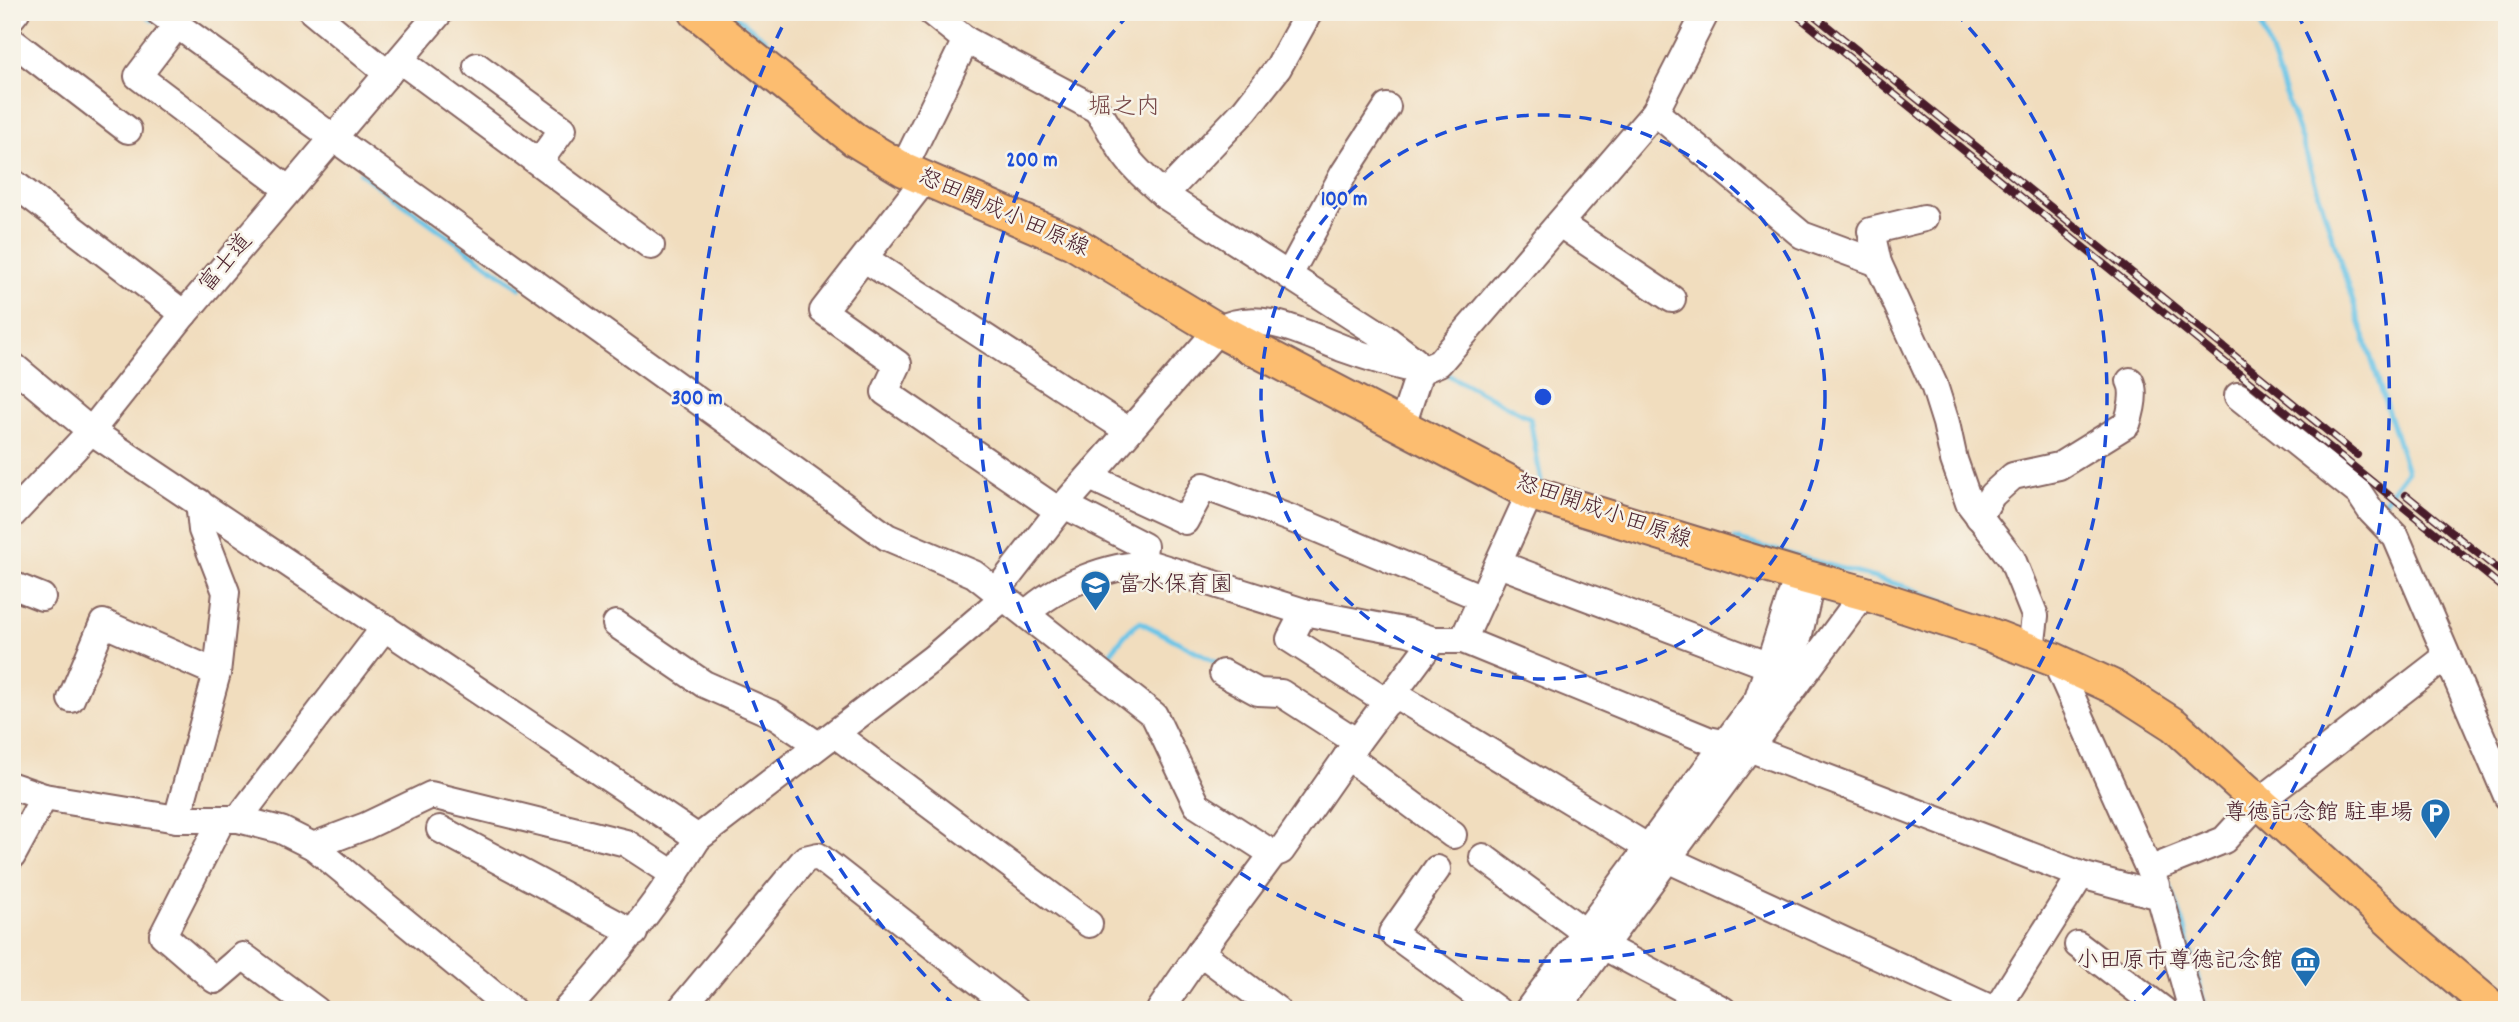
<svg xmlns="http://www.w3.org/2000/svg" width="2519" height="1022" font-family="Dekko,'Klee One',sans-serif">
<style>
.lines{fill:none;stroke-linecap:round;stroke-linejoin:round}
.stream{stroke:#69c4e7;stroke-width:5}
.minor-casing{stroke:#84625e;stroke-width:30}
.major-casing{stroke:#84625e;stroke-width:37}
.minor{stroke:#fff;stroke-width:26}
.major{stroke:#fcbd6f;stroke-width:33}
.rail-casing{stroke:#4a1f2b;stroke-width:8}
.rail{stroke:#f7f3e8;stroke-width:5;stroke-dasharray:16;stroke-linecap:butt}
.ring{fill:none;stroke:#1d4ed8;stroke-width:3.5;stroke-dasharray:12 9}
.labels{text-anchor:middle;dominant-baseline:central;stroke-width:5;stroke-linejoin:round;paint-order:stroke}
.street-label{font-size:23px;fill:#4a1f2b;stroke:#f7f3e8}
.poi-label{font-size:23px;fill:#4a1f2b;stroke:#f7f3e8;text-anchor:end}
.neighbourhood-label{font-size:24px;fill:#784949;stroke:#f7f3e8}
.centre{fill:#1d4ed8;stroke:#f7f3e8;stroke-width:3.5}
.ring-label{font-size:21px;text-anchor:middle;font-weight:bold;fill:#1d4ed8;stroke:#f7f3e8;stroke-width:5;stroke-linejoin:round;paint-order:stroke}
</style>
<rect width="100%" height="100%" fill="#f7f3e8"/>
<filter id="ink" filterUnits="userSpaceOnUse"><feTurbulence type="fractalNoise" baseFrequency=".0143" numOctaves="2"/><feDisplacementMap in="SourceGraphic" scale="14" xChannelSelector="R" yChannelSelector="G"/><feConvolveMatrix kernelMatrix="1 2 1 2 8 2 1 2 1" color-interpolation-filters="sRGB"/></filter>
<filter id="wash" filterUnits="userSpaceOnUse"><feTurbulence type="fractalNoise" baseFrequency=".00686" numOctaves="4" result="noise"/><feDisplacementMap in="SourceGraphic" scale="28" xChannelSelector="R" yChannelSelector="G"/><feGaussianBlur stdDeviation="1.57" result="paint"/><feColorMatrix in="noise" values="0 0 0 0 0 0 0 0 0 0 0 0 0 0 0 0 0 1.4 0 .05"/><feComposite in="paint" operator="in"/></filter>
<g filter="url(#wash)">
<rect width="100%" height="100%" fill="#f1ddbe"/>
<g class="lines">
<g class="stream">
<path d="M141,12L152,20"/>
<path d="M731,12L764,39L779,60"/>
<path d="M2257,12L2307,157L2407,471L2378,509"/>
<path d="M360,173L520,288"/>
<path d="M1442,372L1530,418L1541,482"/>
<path d="M1735,539L1907,587L1957,606"/>
<path d="M1101,665C1113,651 1126,630 1140,622L1222,665"/>
<path d="M2166,875L2184,925L2206,1010"/>
</g>
</g>
</g>
<g filter="url(#ink)">
<g class="lines">
<defs>
<g id="minor">
<path d="M159,12L887,537L974,574L1154,715L1197,805L1273,854"/>
<path d="M313,12L388,74"/>
<path d="M12,17L16,12"/>
<path d="M177,25L138,76L289,190"/>
<path d="M966,40L1096,109C1107,122 1113,137 1122,151C1133,168 1149,181 1164,195L1384,337L1414,360L1420,371"/>
<path d="M12,41L128,130"/>
<path d="M400,60L651,246"/>
<path d="M477,66L563,129L539,162"/>
<path d="M1655,112L1802,235L1878,263"/>
<path d="M903,169L966,40L931,12"/>
<path d="M925,179L823,311L898,364L885,392L1059,511"/>
<path d="M12,182L184,314"/>
<path d="M1164,195L1245,110L1278,68L1309,12"/>
<path d="M1924,218L1871,231L1878,263L1934,385L1946,423L1954,460L1969,503L2012,559L2035,616L2031,650"/>
<path d="M1560,224L1672,299"/>
<path d="M865,259L1129,431"/>
<path d="M1289,275L1344,173L1387,107"/>
<path d="M12,365L91,431L698,838L933,658L1003,598"/>
<path d="M2238,396L2359,493L2371,511L2396,537L2507,796"/>
<path d="M1402,426L1420,371L1439,363L1655,112L1706,12"/>
<path d="M1090,477L1185,521L1204,486L1313,527L1482,598"/>
<path d="M1064,505L1144,546L1142,564"/>
<path d="M12,515L91,431L184,314L440,12"/>
<path d="M1979,517L1992,495L2013,476L2059,466L2127,424C2131,412 2136,392 2130,381"/>
<path d="M1499,564L1769,666"/>
<path d="M12,585L42,597"/>
<path d="M996,592L1059,511L1218,330C1258,308 1303,333 1342,348C1367,357 1393,365 1420,371"/>
<path d="M1304,612L1290,639L1388,702"/>
<path d="M1026,614C1055,586 1113,562 1154,565L1304,612L1408,632L1433,640"/>
<path d="M616,624L704,684L772,714L818,745"/>
<path d="M1463,640L1708,740L1749,748L2081,875L2160,896L2192,1010"/>
<path d="M2055,660L2156,885"/>
<path d="M1223,673L1258,692L1281,693L1357,742"/>
<path d="M1394,694L1667,859L1994,1010"/>
<path d="M1784,697L1812,579"/>
<path d="M71,699L103,623L217,673"/>
<path d="M835,734L1089,924"/>
<path d="M1347,756L1453,835"/>
<path d="M12,786L44,797L177,819H238L281,830L313,846L366,826L431,795L626,843L675,875"/>
<path d="M177,819L217,673L226,592L202,530L199,502"/>
<path d="M222,819L163,935L215,980L243,956L316,1010"/>
<path d="M238,819L385,627"/>
<path d="M440,829L634,933"/>
<path d="M313,846L512,1010"/>
<path d="M12,856L44,797"/>
<path d="M1483,857L1586,933"/>
<path d="M1437,869L1392,933L1497,1010"/>
<path d="M2149,870L2224,840L2260,801L2446,657"/>
<path d="M2078,945L2163,1010"/>
<path d="M1603,946L1723,1010"/>
<path d="M566,1010C616,956 660,900 698,838"/>
<path d="M680,1010L805,859L818,856L1015,1010"/>
<path d="M1160,1010L1200,952"/>
<path d="M1277,1010L1200,952L1273,854L1281,851L1357,742L1433,640H1463L1530,493"/>
<path d="M1528,1010L1758,699L1798,575"/>
<path d="M1556,1010L1864,593"/>
<path d="M1996,1010L2081,875"/>
</g>
<path id="major" d="M696,12L855,140L903,169L1072,242L1218,330L1530,493L1794,574L1864,593L1980,631L2055,660L2118,689L2174,725L2407,936L2495,1010"/>
</defs>
<use href="#minor" class="minor-casing"/>
<use href="#major" class="major-casing"/>
<use href="#minor" class="minor"/>
<use href="#major" class="major"/>
<defs>
<g id="rail">
<path d="M1793,12L2507,591"/>
<path d="M1810,12L2357,455"/>
<path d="M2406,495L2507,577"/>
</g>
</defs>
<use href="#rail" class="rail-casing"/>
<use href="#rail" class="rail"/>
</g>
</g>
<g class="ring">
<circle cx="1543" cy="397" r="282"/>
<path d="M1955 12A564 564 0 1 1 1131 12"/>
<path d="M955 1006A846 846 0 0 1 789 13M2297 13A846 846 0 0 1 2131 1006"/>
</g>
<defs>
<symbol id="school-pin" viewBox="-11 -11 22 30"><path d="M0 17L-7.5 6A9.5 9.5 0 1 1 7.5 6Z" fill="#1f6fb2" stroke="#f7f3e8"/><path d="M0-5L7-2L0 1L-7-2ZM-4 1L0 2.5L4 1V4Q0 6-4 4Z" fill="#fff"/></symbol>
<symbol id="parking-pin" viewBox="-11 -11 22 30"><path d="M0 17L-7.5 6A9.5 9.5 0 1 1 7.5 6Z" fill="#1f6fb2" stroke="#f7f3e8"/><path d="M-3.5-5.5H1a3.5 3.5 0 0 1 0 7H-1V5.5H-3.5ZM-1-3.4V-.6H.8a1.4 1.4 0 0 0 0-2.8Z" fill="#fff"/></symbol>
<symbol id="museum-pin" viewBox="-11 -11 22 30"><path d="M0 17L-7.5 6A9.5 9.5 0 1 1 7.5 6Z" fill="#1f6fb2" stroke="#f7f3e8"/><path d="M0-6L6-3V-2H-6V-3ZM-5-1h2V3h-2ZM-1-1h2V3h-2ZM3-1h2V3H3ZM-6 4H6V6H-6Z" fill="#fff"/></symbol>
</defs>
<g fill-rule="evenodd">
<use href="#school-pin" x="1078" y="568" width="35" height="47"/>
<use href="#parking-pin" x="2418" y="796" width="35" height="47"/>
<use href="#museum-pin" x="2288" y="944" width="35" height="47"/>
</g>
<g class="labels">
<g class="street-label">
<text transform="translate(1003 214) rotate(24)">怒田開成小田原線</text>
<text transform="translate(227 264) rotate(-50)">富士道</text>
<text transform="translate(1603 513) rotate(19)">怒田開成小田原線</text>
</g>
<g class="poi-label">
<text x="1118" y="586" text-anchor="start">富水保育園</text>
<text x="2413" y="814">尊徳記念館 駐車場</text>
<text x="2283" y="962">小田原市尊徳記念館</text>
</g>
<g class="neighbourhood-label">
<text x="1124" y="108">堀之内</text>
</g>
</g>
<circle cx="1543" cy="397" r="10" class="centre"/>
<g class="ring-label">
<text x="1032" y="166">200 m</text>
<text x="1344" y="205">100 m</text>
<text x="697" y="404">300 m</text>
</g>
<rect width="2519" height="1022" fill="none" stroke="#f7f3e8" stroke-width="42"/>
</svg>
